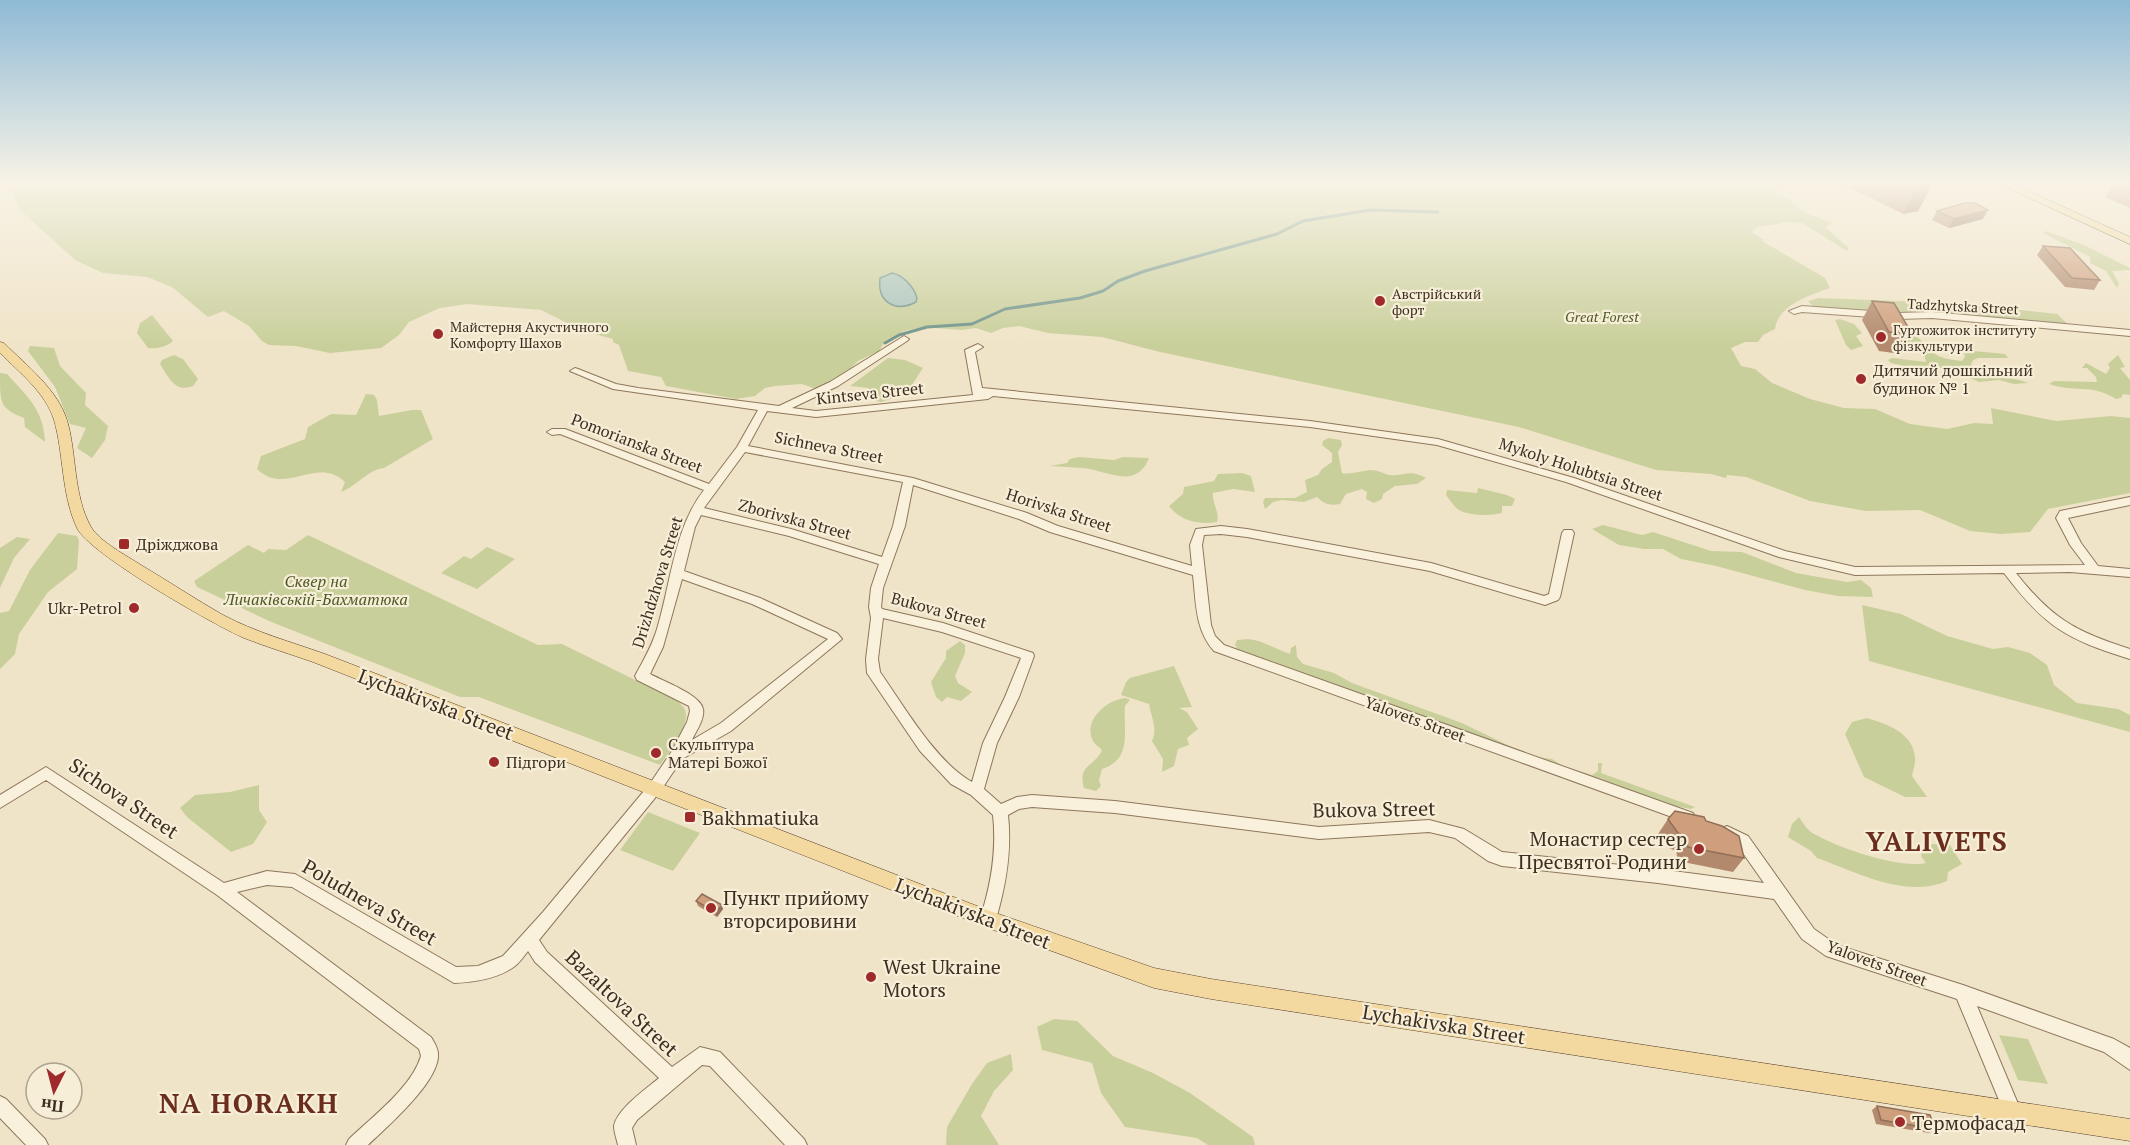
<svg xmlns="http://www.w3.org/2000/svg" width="2130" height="1145" font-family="'PT Serif',serif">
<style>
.green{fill:#c9cf9b}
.water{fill:#a9c4bc;stroke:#6f938a;stroke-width:1.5}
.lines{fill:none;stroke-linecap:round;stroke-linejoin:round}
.stream{stroke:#6f938a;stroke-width:3}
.minor-casing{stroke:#8d765c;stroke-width:2}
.major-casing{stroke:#5b4430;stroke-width:1}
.minor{fill:#faf1dc;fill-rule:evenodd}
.major{fill:#f3d9a0;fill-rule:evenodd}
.wall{fill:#b2896c}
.shaded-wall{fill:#916f58}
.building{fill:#cf9f7d;stroke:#916f58;stroke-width:1.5}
.poi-dot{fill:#9e2a2b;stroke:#f7eed8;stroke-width:2}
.labels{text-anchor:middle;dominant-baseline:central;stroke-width:4.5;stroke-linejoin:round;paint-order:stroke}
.far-poi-label{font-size:14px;fill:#3d2e20;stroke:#f7eed8;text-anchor:start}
.far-street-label{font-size:14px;fill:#3d2e20;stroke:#f7eed8}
.far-park-label{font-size:14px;font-style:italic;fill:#4d5a26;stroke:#f7eed8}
.poi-label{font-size:16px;fill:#3d2e20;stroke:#f7eed8;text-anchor:start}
.street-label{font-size:16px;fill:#3d2e20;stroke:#f7eed8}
.park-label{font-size:16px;font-style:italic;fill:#4d5a26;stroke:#f7eed8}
.near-street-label{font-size:20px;fill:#3d2e20;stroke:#f7eed8}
.near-poi-label{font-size:20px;fill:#3d2e20;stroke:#f7eed8;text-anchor:start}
.near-district-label{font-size:27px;font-weight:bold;letter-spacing:1.5px;fill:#6b2e1e;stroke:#f7eed8}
</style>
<rect width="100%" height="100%" fill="#f0e4c8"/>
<g class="green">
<path d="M1779,185L1775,193L1791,200L1797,207L1809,214L1832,223L1825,227L1849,248L1847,251L1802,223L1789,222L1758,227L1751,232L1764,240L1762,241L1825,278L1830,288C1810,295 1778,305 1775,329L1763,335L1758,342H1745L1731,348L1741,366L1755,369L1772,383L1810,399L1844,408L1875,409L1910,424L1947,429L1974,423L1993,424L1991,408L2056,421L2111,416L2130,418V493L2048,509L2030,532L2001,534L1970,531L1920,510L1866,511L1810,501L1746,477L1727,475L1726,478L1711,474L1656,470L1519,427L1160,352L1102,337L1048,333L1019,326L1003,328L991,333L976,328L962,330L922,327L904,331L885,341L879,351L858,361L850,369L816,389L802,384L775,386L765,388L755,396L736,399L666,386L661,377L628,371L619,345L613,342V339L583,331L575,332L569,324L541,310L467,304L440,308L409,322L399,335L381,348L330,353L296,346L269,345L262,341L249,326L224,311L208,317L172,287L147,277L103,273L75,260L19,209L9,186Z"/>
<path d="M2046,231L2084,245L2130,268V270L2112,271L2119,284L2117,288L2106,271L2090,263V257L2043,233Z"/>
<path d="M1819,298L1925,302L2004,308L2057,314L2068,324L1951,313H1923L1917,310L1905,314L1814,307L1808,301Z"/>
<path d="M152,315L173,341C166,347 157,349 148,348L137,333L140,323Z"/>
<path d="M1840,319L1854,324L1862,333L1856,336L1863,346L1851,350L1846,345L1835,320Z"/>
<path d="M1914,334C1937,353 1928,357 1962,361L1965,357L1963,350L2005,354L2008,358H1978L1973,360L1971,365C1985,380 2010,375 2028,383L2014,384L1999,380L1979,382L1952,370L1931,366L1922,370L1891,363L1888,360L1892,358L1926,362L1924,353L1907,343L1904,339L1906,335Z"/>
<path d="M30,346L54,348L60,366L86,393L85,405L108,426L105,440L92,458L77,448L86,428L70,424L55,387L28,351Z"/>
<path d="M174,355L183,359L198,379L193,386C175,393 169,378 160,364L162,360Z"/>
<path d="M2118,355L2125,367L2120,368L2130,380V395L2123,394L2121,398L2116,399C2091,383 2074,393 2049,384L2054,381L2097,382L2096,377L2087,368H2082L2086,363L2106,374L2110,368L2108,364Z"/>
<path d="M888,358L905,360L923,368L906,394L881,402L873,400L868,394L869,388L850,386Z"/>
<path d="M0,373L7,374C27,396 44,410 45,442L25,427L24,418C0,408 0,405 0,373Z"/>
<path d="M366,394L374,395L377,400L379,416L412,410H421L433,439L384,468C367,470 357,486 341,492L345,482C316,455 286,497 257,469L261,456L305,439L308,427L331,414L356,415Z"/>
<path d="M1328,438L1341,440L1342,445L1338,452L1342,473C1351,475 1360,471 1370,470C1378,470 1382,473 1389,475C1404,477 1408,468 1426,478L1417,484L1395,486L1383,494L1382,499L1374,503L1366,499L1367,492L1362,489L1346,494L1340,504C1330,506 1324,504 1317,497L1304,502L1282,500L1273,502L1265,509L1263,502L1265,498H1295L1307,492L1305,480L1318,475L1322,469L1332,462V453L1322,445L1323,441Z"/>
<path d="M1079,457L1114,460L1123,457L1149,458C1136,491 1107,470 1083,468C1072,467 1061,467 1050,466L1067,463L1070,459Z"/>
<path d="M1242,473L1251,476L1255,492L1233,489L1213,493C1212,503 1220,513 1217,522C1199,525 1180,521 1169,506L1183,494L1184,487L1214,481L1218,474Z"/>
<path d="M1478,488L1507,495L1515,499L1512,506H1502V513C1491,516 1469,516 1459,510C1454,507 1450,500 1446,495L1447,490L1477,493Z"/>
<path d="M1603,525L1642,535L1653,532L1711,551L1742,552L1796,573L1847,582L1861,580L1871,588L1873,597L1838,596L1805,590L1716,566L1681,559L1663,549H1644L1619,545L1592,529Z"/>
<path d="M58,533L77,536L79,541L77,569L48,592L19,634L15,654L0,669V613L9,611L30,570Z"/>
<path d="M308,535L538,645L562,644L676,700C681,704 686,708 686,715C687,728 668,755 660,765L479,697H460L269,621L197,587L194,581L248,545L264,553L268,549L286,550Z"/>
<path d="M17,537L30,539L14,558L0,588V548Z"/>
<path d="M487,547L515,559L477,589L441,573L464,556L471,559Z"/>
<path d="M1862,605L1901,614L1947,636L1993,649L2008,647L2030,653L2047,665L2054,685L2077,703L2118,709L2130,715V732L1869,661Z"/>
<path d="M1248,639C1262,640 1275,649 1290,654L1291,648L1296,645L1297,657L1303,664L1334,673L1352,683L1462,723L1530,756L1552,759L1563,766L1592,775L1598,771V763H1602L1601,773L1695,807L1691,809C1648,802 1610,788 1570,775L1238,650L1235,645L1237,640Z"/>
<path d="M960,641L965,645V653L955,676L958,683L972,692L961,701L947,697L942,702L936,697L931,682L946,658V651Z"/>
<path d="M1174,666L1192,707L1179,708L1187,712L1198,729L1187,738L1189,745L1178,749L1174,766L1162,772L1163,759L1152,741C1158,728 1151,717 1149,704L1121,695L1126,682L1130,678Z"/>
<path d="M1126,698L1130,700L1125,706C1123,731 1133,759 1102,769L1099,780L1101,786L1096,791L1084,788C1077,764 1095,767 1102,750C1099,747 1093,743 1092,739C1084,719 1108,699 1126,698Z"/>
<path d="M1867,718C1887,724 1913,733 1915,757C1916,763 1913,770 1912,776L1927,797H1905L1864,777L1845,734L1852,722Z"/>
<path d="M259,785V810L267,822L253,844L231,852L187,817L180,808L195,795L230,792Z"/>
<path d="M648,812L700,833L673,871L620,850Z"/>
<path d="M1799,817C1803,823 1808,831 1814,834C1839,848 1899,869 1926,863L1921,856L1923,847L1933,844L1950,845L1962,864L1948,872L1947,881C1906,899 1856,872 1817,858L1811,851L1788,837L1792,824Z"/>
<path d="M1054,1019L1077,1021L1113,1056L1153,1073L1190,1093L1253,1137L1255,1145H1208L1197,1138L1125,1127L1101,1093L1092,1063L1042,1050L1037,1027Z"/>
<path d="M1999,1035L2028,1039L2048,1084L2018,1080Z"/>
<path d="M1011,1054L1013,1070L994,1091L981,1116L999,1145H946L947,1127L972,1084L987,1063Z"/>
</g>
<path class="water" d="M892,273C903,275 914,287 917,298L916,302C895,313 877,302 880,278Z"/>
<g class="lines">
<path class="stream" d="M885,343L899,335L927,327L972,324L1005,309L1080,298L1103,291L1118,281L1145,271L1277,234L1303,221L1370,210L1438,212"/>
<defs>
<g id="minor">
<path d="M1802,306L1899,313L1932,312L2130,330V336L1932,318L1899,319L1802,312L1794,314L1789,311Z"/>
<path d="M904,336L909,339L907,341L838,386L792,408L816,411L973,395L965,350L978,344L983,347L975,352L982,388L1310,421L1438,439L1574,478L1785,551L1855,567L2085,565L2070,545L2056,518L2060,511L2130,497V505L2068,518L2081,543L2098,566L2130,569V577L2070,572L2016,573C2052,619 2076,632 2130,649V659C2066,639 2045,627 2004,573L1855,575L1779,557L1566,482L1437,445L1310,427L993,396L988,399L816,417L767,411L748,446L913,478L1027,513L1058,526L1192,566L1190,545L1196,529L1221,526L1247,529L1431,563L1544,596L1549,594L1562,533L1564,530H1572L1574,533L1560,597L1558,600L1545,605L1430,571L1247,537L1221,534L1204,535L1202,545L1211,625L1215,636L1224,645L1693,813L1695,817L1693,821L1688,823L1683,821L1214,651C1195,630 1196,602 1193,575L1050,532L1019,519L913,485L905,526L883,588L881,607L882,609L943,623L1033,653L1034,656L1019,697L997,743L984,789L1001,804L1017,797L1032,795L1115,801L1319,827L1429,820L1464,829L1502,852L1658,869L1764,883L1738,846L1722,836L1720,832L1722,828L1727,826L1748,836L1814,929L1837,945L1963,985L2114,1039L2130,1048V1070L2104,1052L1977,1006L2021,1111L2018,1117L2012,1120L2006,1117L1957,999L1826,956L1802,939L1774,899L1658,883L1502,866L1488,861L1455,838L1429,832L1319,839L1115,813L1032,807L1019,809L1008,815C1012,851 1006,885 996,919L994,924L988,926L982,924L980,919C991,885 997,851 993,815L971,795L951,784L920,751L867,673L866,659L871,618L869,607L871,588L879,564L789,536L701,515L695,527L684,571L760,598L837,633L842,639L731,731L682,759L659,793L539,940L547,952L672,1067L700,1047L720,1052L804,1139L807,1145H785L710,1066L702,1065L637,1120L632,1128L636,1145H618C617,1140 614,1132 614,1126C617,1109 646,1089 659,1078L535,962L528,951C524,956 520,962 515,966C498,979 474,982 454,983L292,887L267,885L237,892L431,1037C434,1042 438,1048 438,1054C440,1081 387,1127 368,1145H346L349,1139C372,1117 412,1087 421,1056L419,1049L217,895L46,780L0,808V795L46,767L224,883L267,871L295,874L456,967L478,966L503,956L543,912L649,785L672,751L687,722L690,711L689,706L637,680L635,676C643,661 652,646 657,629C671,583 674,528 704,490L560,434L552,435L547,432L552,429H565L709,484L737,447L758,410L613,389L570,371L575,368L578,369L616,384L638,388L779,406L830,382ZM745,452L903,482L893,526L882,557L791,529L704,508ZM682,579L752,604L828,639L721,723L692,740C696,731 705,719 703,709C701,695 663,681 650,674L663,647ZM883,618L942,632L1021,658L1005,697L983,743L972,782C936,762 904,706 880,672L878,659Z"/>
<path d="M0,1096L6,1099L45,1139L48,1145H26L0,1118Z"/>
</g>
<g id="major">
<path d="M2001,185H2015L2130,237V244Z"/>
<path d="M0,342L4,343C27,366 57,389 67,420C77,454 73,495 91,527C99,541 127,556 141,565C168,581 195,599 223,615C255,632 291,642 325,654L990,911L1154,968L1211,979L2130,1119V1141L1211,999L1154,988L988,928L313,662C290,654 267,647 244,638C214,625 88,553 77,528C61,494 64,455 54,420C45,392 20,373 0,353Z"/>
</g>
</defs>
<use href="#minor" class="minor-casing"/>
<use href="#major" class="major-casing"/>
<use href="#minor" class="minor"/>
<use href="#major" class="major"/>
</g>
<g class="wall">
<path d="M1845,185H1932L1918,211L1903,214Z"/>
<path d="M2113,185H2130V208L2105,197Z"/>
<path d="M1937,211L1983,219L1949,228L1932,220Z"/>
<path d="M2043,246L2100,280L2094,290L2065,287L2037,255Z"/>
<path d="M1872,301L1912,334L1901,354L1879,351L1862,320Z"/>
<path d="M1668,819L1744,858L1733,872L1678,861L1676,851L1669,848L1658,834Z"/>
<path d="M696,901L723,909L717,917L698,906Z"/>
<path d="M1877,1106L1935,1129L1929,1133L1876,1124L1872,1110Z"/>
</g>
<g class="shaded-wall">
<path d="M1919,185H1932L1918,211L1903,214Z"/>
<path d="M1988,210L1983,219L1949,228L1954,219Z"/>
<path d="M722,905L723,909L717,917L715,912Z"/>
</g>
<g class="building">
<path d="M1965,203H1975L1988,210L1954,219L1937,211Z"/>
<path d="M2043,246L2070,248L2100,280L2072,278Z"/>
<path d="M1872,301L1894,303L1912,334L1889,332Z"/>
<path d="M1675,811L1704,817L1706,821L1722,826L1739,836L1744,858L1688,847L1685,837L1678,833L1668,819Z"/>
<path d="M702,894L722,905L715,912L696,901Z"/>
<path d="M1877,1106L1930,1115L1935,1129L1881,1120Z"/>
</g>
<linearGradient id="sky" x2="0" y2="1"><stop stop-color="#8fbad6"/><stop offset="0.53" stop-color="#f8f3e6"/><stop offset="1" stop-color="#f8f3e6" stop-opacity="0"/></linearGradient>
<rect width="2130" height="346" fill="url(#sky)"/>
<g class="poi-dot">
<circle cx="1380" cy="301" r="6"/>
<circle cx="438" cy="334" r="6"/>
<circle cx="1881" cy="337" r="6"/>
<circle cx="1861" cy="379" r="6"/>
<rect x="118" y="538" width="12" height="12" rx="3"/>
<circle cx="134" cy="608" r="6"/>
<circle cx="656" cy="753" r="6"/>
<circle cx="494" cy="762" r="6"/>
<rect x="684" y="811" width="12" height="12" rx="3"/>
<circle cx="1699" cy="849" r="6"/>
<circle cx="711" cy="908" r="6"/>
<circle cx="871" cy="977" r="6"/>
<circle cx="1900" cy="1122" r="6"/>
</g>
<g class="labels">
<g class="far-poi-label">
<text x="1392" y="293">Австрійський<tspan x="1392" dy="16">форт</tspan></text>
<text x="450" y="326">Майстерня Акустичного<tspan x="450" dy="16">Комфорту Шахов</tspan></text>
<text x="1893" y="329">Гуртожиток інституту<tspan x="1893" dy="16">фізкультури</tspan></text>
</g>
<g class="far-street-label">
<text transform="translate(1963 306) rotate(3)">Tadzhytska Street</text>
</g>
<g class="far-park-label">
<text x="1602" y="316">Great Forest</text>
</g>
<g class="poi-label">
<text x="1873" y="370">Дитячий дошкільний<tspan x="1873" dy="18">будинок № 1</tspan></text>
<text x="136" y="544">Дріжджова</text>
<text x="122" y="608" text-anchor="end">Ukr-Petrol</text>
<text x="668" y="744">Скульптура<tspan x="668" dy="18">Матері Божої</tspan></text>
<text x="506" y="762">Підгори</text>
</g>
<g class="street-label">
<text transform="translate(870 393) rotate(-6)">Kintseva Street</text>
<text transform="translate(637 443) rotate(21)">Pomorianska Street</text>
<text transform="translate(829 447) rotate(11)">Sichneva Street</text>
<text transform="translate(1581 469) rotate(18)">Mykoly Holubtsia Street</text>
<text transform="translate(1059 510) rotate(18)">Horivska Street</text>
<text transform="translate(795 519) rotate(15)">Zborivska Street</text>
<text transform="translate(657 582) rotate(-73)">Drizhdzhova Street</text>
<text transform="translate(939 610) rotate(15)">Bukova Street</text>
<text transform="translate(1415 719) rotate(20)">Yalovets Street</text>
<text transform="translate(1877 963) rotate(20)">Yalovets Street</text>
</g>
<g class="park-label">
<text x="316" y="581">Сквер на<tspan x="316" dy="18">Личаківській-Бахматюка</tspan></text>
</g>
<g class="near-street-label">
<text transform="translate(436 704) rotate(21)">Lychakivska Street</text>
<text transform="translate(124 798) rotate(34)">Sichova Street</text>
<text transform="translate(1374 809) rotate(-1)">Bukova Street</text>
<text transform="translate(370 902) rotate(30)">Poludneva Street</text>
<text transform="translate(973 913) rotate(21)">Lychakivska Street</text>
<text transform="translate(622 1003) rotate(43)">Bazaltova Street</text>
<text transform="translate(1444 1024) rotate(9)">Lychakivska Street</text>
</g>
<g class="near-poi-label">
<text x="702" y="817">Bakhmatiuka</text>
<text x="1687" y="838" text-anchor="end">Монастир сестер<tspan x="1687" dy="23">Пресвятої Родини</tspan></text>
<text x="723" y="897">Пункт прийому<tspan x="723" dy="23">вторсировини</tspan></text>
<text x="883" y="966">West Ukraine<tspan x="883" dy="23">Motors</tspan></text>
<text x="1912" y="1122">Термофасад</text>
</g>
<g class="near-district-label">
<text x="1937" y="841">YALIVETS</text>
<text x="249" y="1103">NA HORAKH</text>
</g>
</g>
<g transform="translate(54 1091) rotate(186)"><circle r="28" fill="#f7eed8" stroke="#ada18e" stroke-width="1.5"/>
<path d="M0-4.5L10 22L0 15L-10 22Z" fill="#9e2a2b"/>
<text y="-9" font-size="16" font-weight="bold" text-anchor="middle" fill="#3d2e20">Пн</text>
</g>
</svg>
